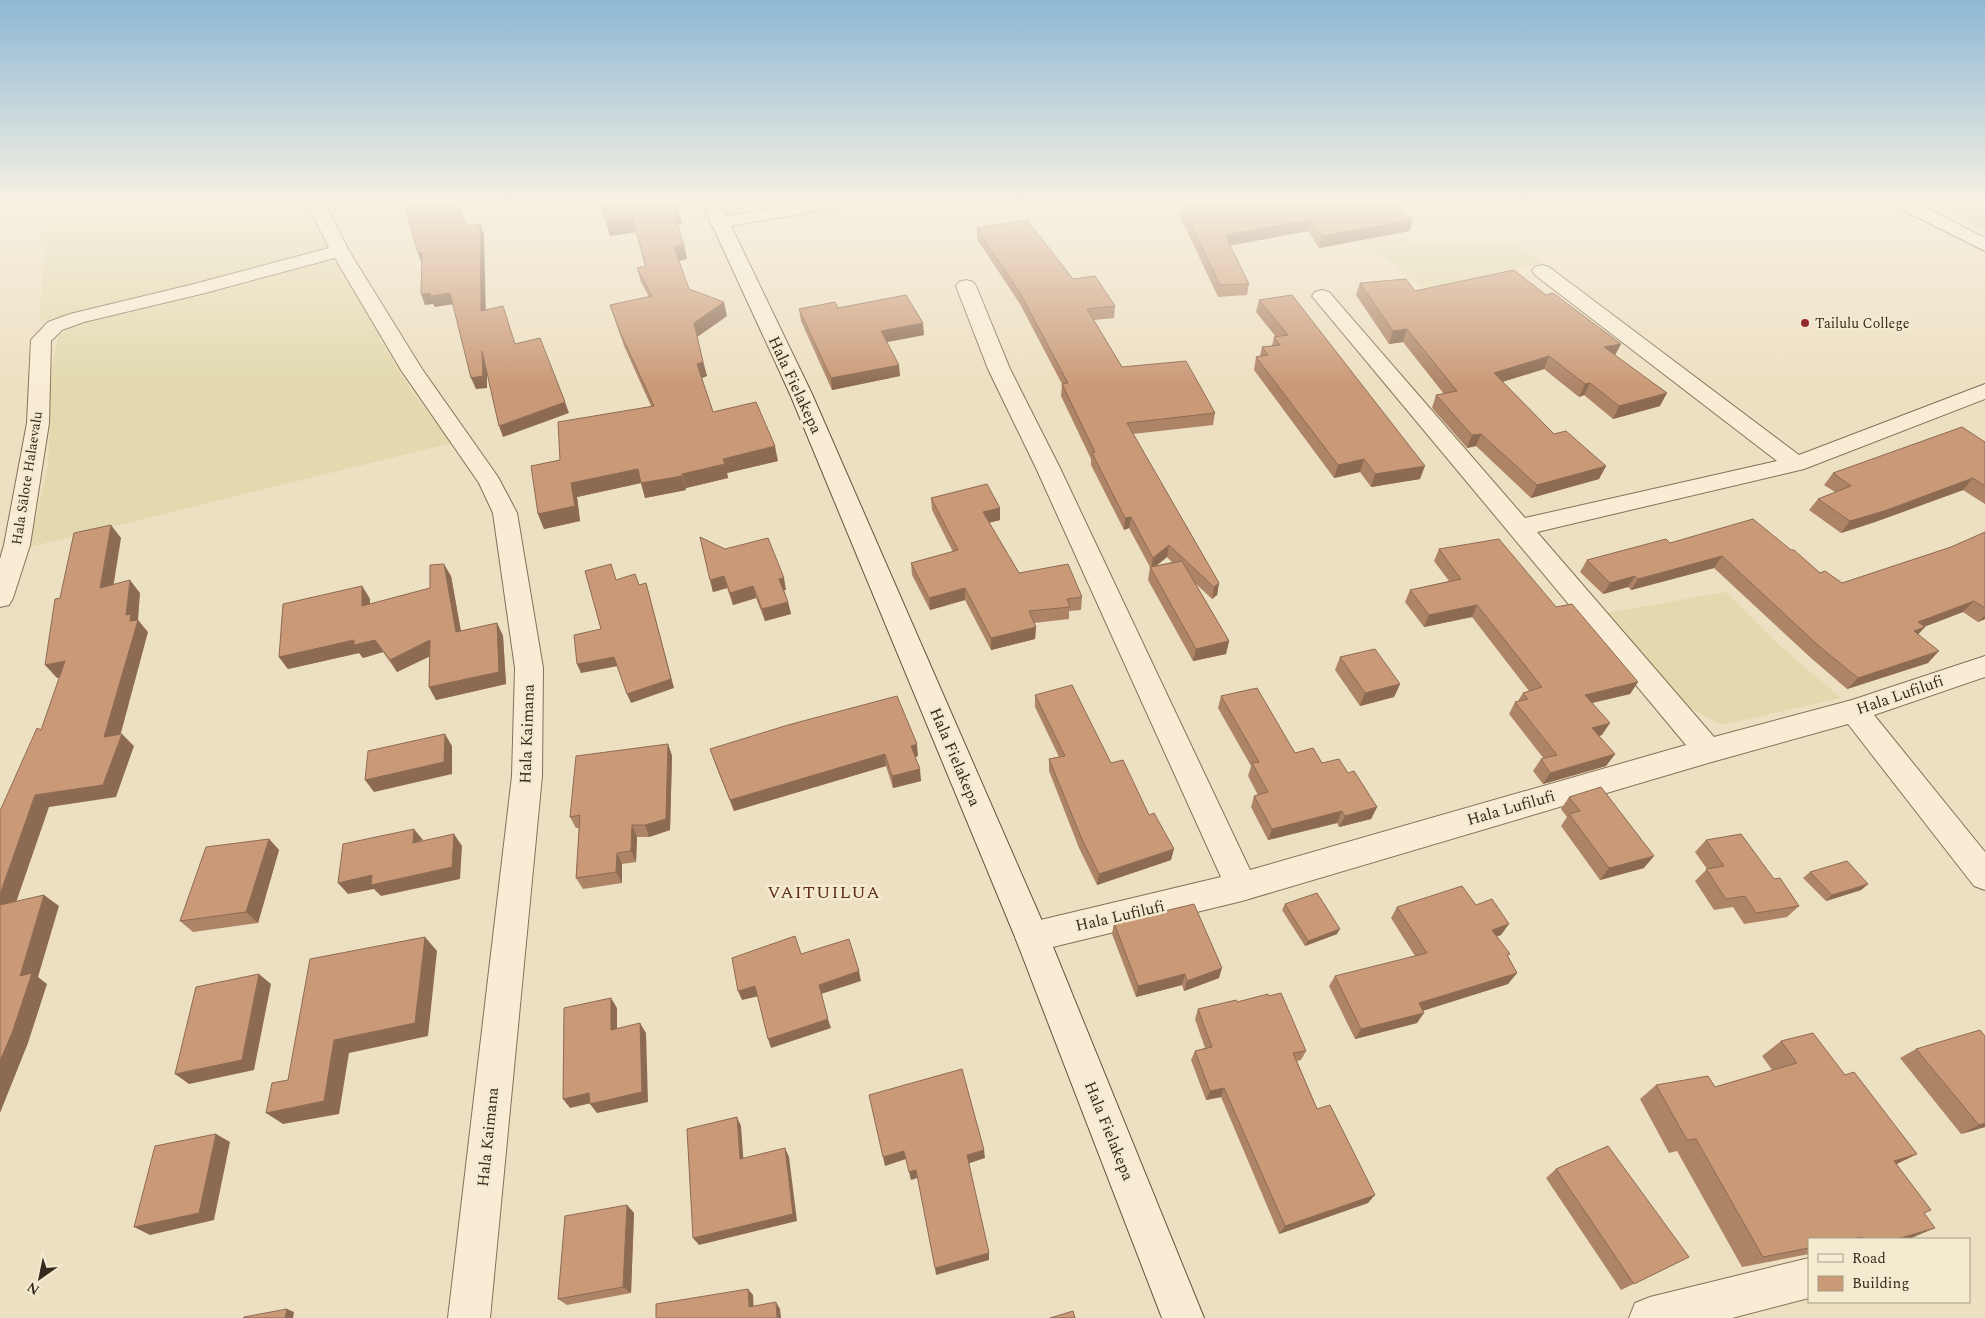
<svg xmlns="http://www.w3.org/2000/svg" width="1985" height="1318" font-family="Spectral,serif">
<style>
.farmland{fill:#e2d9ae}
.green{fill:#c5ca95}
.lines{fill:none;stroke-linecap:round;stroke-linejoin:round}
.street-casing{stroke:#867059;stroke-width:2}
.secondary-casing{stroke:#67523c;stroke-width:2}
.street{fill:#f8edd4;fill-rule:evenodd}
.secondary{fill:#f8edd4;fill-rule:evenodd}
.wall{fill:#ae8466;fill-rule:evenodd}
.shaded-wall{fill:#8d6b53}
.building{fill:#ca9977;stroke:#8d6b53}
.poi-dot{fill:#932a2c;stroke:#f4ead0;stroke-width:2}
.labels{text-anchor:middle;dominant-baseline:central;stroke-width:5;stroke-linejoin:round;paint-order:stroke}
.far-poi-label{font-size:14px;fill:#36291d;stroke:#f4ead0;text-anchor:start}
.far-street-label{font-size:14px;fill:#36291d;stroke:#f4ead0}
.street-label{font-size:16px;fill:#36291d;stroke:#f4ead0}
.neighbourhood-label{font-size:18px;letter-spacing:1px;fill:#612b1d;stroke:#f4ead0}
</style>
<rect width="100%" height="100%" fill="#eddfc1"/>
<g class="farmland">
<path d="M193,203H302L326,246L317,253L39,322L47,221Z"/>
<path d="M1361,240L1520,246L1543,263L1426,290Z"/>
<path d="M327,262L341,264L383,344L411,390L452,443L29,547L48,466L52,365L59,334L84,322L148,309Z"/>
<path d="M1726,592L1779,645L1841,698L1722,725L1681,703L1606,613Z"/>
</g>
<path class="green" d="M1932,203H1985V230Z"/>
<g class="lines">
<defs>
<g id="street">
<path d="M307,203H325L349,251L422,369L498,477L517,513L543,668L542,776L490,1318H448L512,776L515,668L493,513L479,483L401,370L335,258L205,293L84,322L62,330L51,341L49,423L30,545L13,598L9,605L0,607V559L4,545L27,423L31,340L48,322L70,314L194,284L329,248Z"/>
<path d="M804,203H844L841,207L835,208L719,228L713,227L710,223L713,219L719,218Z"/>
<path d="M1542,265L1549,267L1799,455L1985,384V399L1804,469L1537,532L1714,737L1852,700L1985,656V677L1874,715L1985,852V890L1974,886L1848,724L1708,763L1242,901L1032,952L1020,948L1015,937L1020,926L1032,922L1221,877L1036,468L988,369L956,286L959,282L966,280L973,282L976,286L1010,369L1060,468L1250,870L1686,745L1312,296L1315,292L1322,290L1329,292L1525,518L1777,461L1535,275L1532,271L1535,267Z"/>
<path d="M1809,1258V1298L1732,1318H1629L1635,1303L1650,1297Z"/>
</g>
<g id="secondary">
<path d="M702,203H720L812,394L1049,937L1204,1318H1162L1015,937L790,394Z"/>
<path d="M1894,203H1917L1985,238V251L1897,207Z"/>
</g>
</defs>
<use href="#street" class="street-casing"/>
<use href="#secondary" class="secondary-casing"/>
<use href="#street" class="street"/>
<use href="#secondary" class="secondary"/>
</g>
<g class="wall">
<path d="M600,203H676L682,224L677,225L684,245L687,259L679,260L689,289L727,316L697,337L707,376L701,378L713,412L778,461L727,473L728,478L686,488V490L645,498L641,483L577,497L580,521L544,529L538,514L560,460L651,406L624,346L610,305L649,297L641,282L637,268L645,266L636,232L610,236Z"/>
<path d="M1182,205H1398L1397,207L1413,220L1410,231L1319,248L1308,231L1230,245L1249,284L1247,295L1218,297L1180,216Z"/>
<path d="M977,228L1073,279L1115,306L1114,318L1094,320L1122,367L1215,413L1213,425L1133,434L1219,583L1217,595L1212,599L1195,583L1229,641L1226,654L1193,661L1148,580L1150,567L1129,528L1124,530L1091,465V459L1061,396L1062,384L1020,304L977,239ZM1167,557L1172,562L1156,566Z"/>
<path d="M1360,283L1415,291L1546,295L1621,344L1615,355L1660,406L1613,419L1584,395L1579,397L1544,369L1502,382L1554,434L1606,466L1599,479L1531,498L1476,446L1467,448L1432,408L1436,395L1444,394L1403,342L1389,344L1356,295Z"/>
<path d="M1259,300L1420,479L1371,487L1360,472L1334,478L1254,370L1256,357L1260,356L1262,347L1272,346L1274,337H1276L1256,312Z"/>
<path d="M838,308L924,335L887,342L900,376L832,390L801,321L799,309Z"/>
<path d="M1985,442V504L1963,490L1875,522L1841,533L1809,510L1818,499L1835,492L1824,485L1833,473Z"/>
<path d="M931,498L1000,508V520L989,523L1019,573L1082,597L1081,610L1069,611V619L1034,623L1036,627L1035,639L991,650L965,600L930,610L912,575L911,563L953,552L932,510Z"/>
<path d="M1985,532V619L1978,622L1963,612L1924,627L1918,634L1928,663L1847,689L1811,658L1714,568L1631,590L1628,587L1603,594L1580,572L1587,560L1670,543L1791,550L1820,573L1842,583L1951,547Z"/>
<path d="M700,537L786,590H784L788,602L791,614L765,621L756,598L733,605L727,588L713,592Z"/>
<path d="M1439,549L1556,607L1638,682L1630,694L1592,703L1602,735L1599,736L1615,754L1606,766L1543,784L1533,771L1541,759H1544L1509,714L1515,702L1518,701L1523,693L1529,691L1472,617L1424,627L1405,602L1410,590L1449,581L1434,561Z"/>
<path d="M451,576L461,631L497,623L503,636L506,684L436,700L429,687V656L397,672L383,652L363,658L359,653L288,669L279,657L362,586L370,599V604L430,588Z"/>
<path d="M1340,657L1400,684L1394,697L1360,706L1335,670Z"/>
<path d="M1035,695L1111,763L1149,815L1171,860L1097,885L1079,848L1049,771V759L1059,757L1035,707Z"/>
<path d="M1221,696L1295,753L1348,773L1377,807L1371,819L1339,827L1337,823L1268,840L1251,807L1254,796L1258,795L1248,776L1251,766L1218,708Z"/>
<path d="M668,744L672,756L670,830L649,837H637L636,862L622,864V883L583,889L576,878L579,828H576L570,817Z"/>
<path d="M710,749L918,756L915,757L921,781L893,788L886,766L734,811L714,761Z"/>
<path d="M1569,797L1644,868L1600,880L1561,826L1567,817L1561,809Z"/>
<path d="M269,839L279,850L258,923L193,932L180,921Z"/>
<path d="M1706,840L1774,879L1799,906L1787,917L1744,924L1733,907L1714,910L1695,881L1707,869L1695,852Z"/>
<path d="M1810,872L1868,884L1861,890L1826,901L1803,878Z"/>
<path d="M1285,904L1337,934L1305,946L1282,910Z"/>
<path d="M1476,905L1501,935L1497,936L1517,973L1508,984L1423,1010L1417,1023L1355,1039L1329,986L1335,976L1415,956L1391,918L1397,907Z"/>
<path d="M1114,923L1219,978L1184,991L1182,985L1136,997L1112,934Z"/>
<path d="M1269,996L1306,1051L1301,1060L1297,1061L1317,1109L1368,1203L1279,1234L1221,1097L1206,1100L1191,1060L1195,1051L1205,1048L1195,1019L1198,1009L1237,1002Z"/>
<path d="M1985,1036V1127L1961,1134L1900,1058L1916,1049Z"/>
<path d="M1781,1041L1845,1075L1917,1154L1897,1164L1924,1213L1907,1239H1809V1254L1742,1267L1677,1151L1669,1153L1640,1099L1656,1085L1715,1087L1772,1070L1762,1056Z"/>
<path d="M1556,1169L1689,1257L1621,1290L1546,1178Z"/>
<path d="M627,1205L634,1213L631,1293L567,1305L558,1299Z"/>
</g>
<g class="shaded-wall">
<path d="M679,211L682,224L676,225L673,212Z"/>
<path d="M632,218L636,232L610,236L606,222Z"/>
<path d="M1310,220L1308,231L1223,247L1225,235Z"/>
<path d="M1413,220L1410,231L1319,248L1322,236Z"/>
<path d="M480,224L484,234L486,322L481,311Z"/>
<path d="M684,245L687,259L678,261L674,247Z"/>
<path d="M422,252V264L418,253Z"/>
<path d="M430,293H450L454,304L435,307L433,304L425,305L421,294Z"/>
<path d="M724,302L727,316L697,337L694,323Z"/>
<path d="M923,323L924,335L882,343L881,331Z"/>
<path d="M1407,329L1403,342L1389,344L1393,331Z"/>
<path d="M1621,344L1614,357L1604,347Z"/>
<path d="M482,351L487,362V388L476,389L471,378Z"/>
<path d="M1549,356L1544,369L1489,386L1494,373Z"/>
<path d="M703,362L707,376L700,379L697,364Z"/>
<path d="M899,365L900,376L832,390L831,378Z"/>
<path d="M1590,383L1584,395L1579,397L1585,384Z"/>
<path d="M1667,393L1660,406L1613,419L1619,406Z"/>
<path d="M565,402L569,413L503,437L499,426Z"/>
<path d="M1481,434L1476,446L1467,448L1472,435Z"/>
<path d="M775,446L778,461L727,473L728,478L686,488L682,474L723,459Z"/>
<path d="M1364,459L1360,472L1334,478L1338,465Z"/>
<path d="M1425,466L1420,479L1371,487L1375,474Z"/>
<path d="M1606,466L1599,479L1531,498L1537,485Z"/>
<path d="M638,469L682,476L686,490L645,498L641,483L577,497L580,521L544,529L538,514L571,483Z"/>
<path d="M1973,478L1963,490L1875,522L1841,533L1850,521Z"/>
<path d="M1000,508V520L983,524V512Z"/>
<path d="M1131,517L1129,528L1124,530L1125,518Z"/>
<path d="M111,525L121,538L111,601L100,588Z"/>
<path d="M1169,545L1167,557L1151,570L1153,558Z"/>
<path d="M1722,556L1714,568L1631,590L1638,579Z"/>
<path d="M444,564L451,576L463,644L456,632Z"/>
<path d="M724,576L727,588L713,592L710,580Z"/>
<path d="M1635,576L1628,587L1603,594L1610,583Z"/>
<path d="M784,578L786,590L781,591L779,579Z"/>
<path d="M130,580L140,593L138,620L148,632L118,744L122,734L134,746L116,797L49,807L11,917L0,909V894L35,795L104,737L130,621L126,615Z"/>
<path d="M646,583L674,688L631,703L627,694Z"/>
<path d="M1219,583L1217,595L1212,599L1214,587Z"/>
<path d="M362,586L370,599L369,619L362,606Z"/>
<path d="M753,586L756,598L733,605L730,593Z"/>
<path d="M965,588V600L930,610L929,598Z"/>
<path d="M1974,601L1963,612L1918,629L1925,627L1914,639L1903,642L1918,622Z"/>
<path d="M788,602L791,614L765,621L762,609Z"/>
<path d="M1477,605L1472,617L1424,627L1429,615Z"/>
<path d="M1985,615V619L1978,622Z"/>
<path d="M497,623L503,636L506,684L436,700L429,687Z"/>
<path d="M1036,627L1035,639L991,650V638Z"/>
<path d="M354,640H375L383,652L363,658L359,653L288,669L279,657Z"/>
<path d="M430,640L437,653L397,672L390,660Z"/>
<path d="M1229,641L1226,654L1193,661L1196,649Z"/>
<path d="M1939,651L1928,663L1847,689L1858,678Z"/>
<path d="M614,657L618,666L581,673L577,664Z"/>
<path d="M65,661L77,673L57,678L45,665Z"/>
<path d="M1638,682L1630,694L1578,706L1585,695Z"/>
<path d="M1400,684L1394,697L1360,706L1365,693Z"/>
<path d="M1610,723L1602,735L1585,739L1592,728Z"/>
<path d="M445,734L452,746V774L374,792L365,780Z"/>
<path d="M668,744L672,756L670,830L649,837L645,825Z"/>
<path d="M917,744L918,756L913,758L911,746Z"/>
<path d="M885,754L886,766L734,811L730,800Z"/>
<path d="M1615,754L1606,766L1543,784L1550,773Z"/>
<path d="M920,769L921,781L893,788L892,776Z"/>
<path d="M1377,807L1371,819L1339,827L1345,816Z"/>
<path d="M1342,811L1337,823L1268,840L1272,829Z"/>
<path d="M632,825L637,837L636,862L631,851Z"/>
<path d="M414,829L423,840L413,843Z"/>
<path d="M454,834L462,846L460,879L381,896L374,889L348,894L338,883Z"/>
<path d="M269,839L279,850L258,923L246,912Z"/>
<path d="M1174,849L1171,860L1097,885L1099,874Z"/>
<path d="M617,853L622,864V883L616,872Z"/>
<path d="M1654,856L1644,868L1600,880L1609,868Z"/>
<path d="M1868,884L1861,890L1826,901L1832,895Z"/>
<path d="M44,895L59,906L38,977L47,984L28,1043L0,1113V1061L20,976Z"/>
<path d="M1509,924L1501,935L1485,940L1492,930Z"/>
<path d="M1340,929L1337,934L1305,946L1308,941Z"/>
<path d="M425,937L437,951L428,1036L349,1053L339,1114L283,1124L266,1113L334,1040Z"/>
<path d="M1222,968L1219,978L1184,991L1187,981Z"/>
<path d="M859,971L861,981L821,994L819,985Z"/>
<path d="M1517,973L1508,984L1413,1014L1419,1003Z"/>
<path d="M259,974L271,984L254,1070L189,1084L175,1074Z"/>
<path d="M1185,974L1182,985L1136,997L1138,986Z"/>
<path d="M755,986L759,996L742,1000L738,991Z"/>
<path d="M611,998L617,1008V1039L611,1030Z"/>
<path d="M1424,1013L1417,1023L1355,1039L1361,1029Z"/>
<path d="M828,1019L831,1028L771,1048L768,1039Z"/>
<path d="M640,1023L646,1033L648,1102L597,1113L590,1104Z"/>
<path d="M1224,1088L1221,1097L1206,1100L1210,1091Z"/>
<path d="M589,1093L596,1102L570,1108L563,1099Z"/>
<path d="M737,1117L741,1126L744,1167L740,1159Z"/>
<path d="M1985,1123V1127L1961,1134L1979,1125Z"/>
<path d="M216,1134L230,1142L214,1220L150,1235L134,1227Z"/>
<path d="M785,1148L789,1157L797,1221L699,1245L693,1238Z"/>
<path d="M984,1150L985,1158L967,1164V1155Z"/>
<path d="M904,1151L906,1159L885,1166L883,1157Z"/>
<path d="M1917,1154L1892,1166L1894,1161Z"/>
<path d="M916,1170L917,1178L911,1180L909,1172Z"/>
<path d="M1375,1195L1368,1203L1279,1234L1285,1226Z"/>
<path d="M627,1205L634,1213L631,1293L623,1287Z"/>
<path d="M1935,1228L1909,1239H1897Z"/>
<path d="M989,1253V1260L936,1275L935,1268Z"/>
<path d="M748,1289L753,1295L754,1313L749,1307Z"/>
<path d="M776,1302L780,1309L781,1318H777Z"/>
<path d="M287,1309L294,1312L293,1318H285Z"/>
</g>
<g class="building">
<path d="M425,203H456L468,226L480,224L481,311L503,306L515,344L540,338L565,402L499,426L482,351L483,376L471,378L450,293L430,296V293L421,294L422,252L418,253L405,207Z"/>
<path d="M600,203H676L679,211L673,212L684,245L674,247L689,289L724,302L694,323L703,362L697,364L713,412L756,402L775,446L723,459L725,464L682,474V476L641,483L638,469L571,483L575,506L538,514L531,466L560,460L558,422L654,406L620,332L610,305L652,296L637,268L646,266L632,218L606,222Z"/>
<path d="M1199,203H1395L1398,205L1396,206L1413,220L1322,236L1310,220L1225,235L1249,284L1220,285L1182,205Z"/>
<path d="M1027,220L1073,279L1095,276L1115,306L1087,309L1122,367L1186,361L1215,413L1127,423L1219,583L1214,587L1169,545L1153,558L1131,517L1125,518L1092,453L1095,452L1062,384L1068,383L1020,293L977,228Z"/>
<path d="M1514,270L1546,295L1553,293L1621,344L1604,347L1667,393L1619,406L1590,383L1585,384L1549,356L1494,373L1554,434L1566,431L1606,466L1537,485L1481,434L1472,435L1436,395L1457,391L1407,329L1393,331L1360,283L1406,279L1415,291Z"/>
<path d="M906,295L923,323L881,331L899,365L831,378L799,309L835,302L838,308Z"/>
<path d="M1292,295L1425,466L1375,474L1364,459L1338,465L1256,357L1268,355L1262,347L1280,345L1274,337L1288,335L1259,300Z"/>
<path d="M1962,427L1985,442V486L1973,478L1884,511L1850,521L1818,499L1851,486L1833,473Z"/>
<path d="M987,484L1000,508L983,512L1019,573L1068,564L1082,597L1067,599L1070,607L1029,611L1036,627L991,638L965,588L929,598L911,563L958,550L931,498Z"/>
<path d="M1753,519L1791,550H1794L1820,573L1825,571L1842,583L1951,547L1985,532V608L1974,601L1918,622L1925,627L1914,631L1939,651L1858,678L1820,647L1722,556L1638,579L1635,576L1610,583L1587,560L1666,539L1670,543Z"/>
<path d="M111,525L100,588L130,580L126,615L131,614L130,621L138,620L104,737L122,734L103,785L35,795L0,894V811L37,728L41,730L65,661L45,665L55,599L60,598L74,533Z"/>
<path d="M700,537L725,549L768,538L784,578L779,579L788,602L762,609L753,586L730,593L724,576L710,580Z"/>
<path d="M1499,539L1556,607L1572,604L1638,682L1585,695L1610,723L1592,728L1615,754L1550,773L1541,759L1557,755L1515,702L1528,699L1523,693L1542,687L1477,605L1429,615L1410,590L1461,579L1439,549Z"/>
<path d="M1182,561L1229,641L1196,649L1150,567Z"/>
<path d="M444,564L456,632L497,623L499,672L429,687L430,640L390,660L375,640L354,645V640L279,657L283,604L362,586V606L430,588V565Z"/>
<path d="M611,564L616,580L635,574L639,585L646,583L671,679L627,694L614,657L577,664L574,635L601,629L585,571Z"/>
<path d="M1375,649L1400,684L1365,693L1340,657Z"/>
<path d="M1072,685L1111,763L1123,760L1149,815L1154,813L1174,849L1099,874L1081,837L1049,759L1065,756L1035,695Z"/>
<path d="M1257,688L1295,753L1313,748L1322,763L1339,759L1348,773L1354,771L1377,807L1345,816L1342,811L1272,829L1254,796L1268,792L1252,763L1259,762L1221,696Z"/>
<path d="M897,696L917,744L911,746L920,769L892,776L885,754L730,800L710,749L788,725Z"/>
<path d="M445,734L444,762L365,780L368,751Z"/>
<path d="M668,744L666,819L645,825H632L631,851L617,853L616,872L576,878L580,815L570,817L576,756Z"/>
<path d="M1601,787L1654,856L1609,868L1569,814L1580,811L1569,797Z"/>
<path d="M414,829L413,843L454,834L452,867L371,885L372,875L338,883L343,844Z"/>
<path d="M1741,834L1774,879L1780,878L1799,906L1756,913L1745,896L1726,899L1706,869L1724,866L1706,840Z"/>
<path d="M269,839L246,912L180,921L206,847Z"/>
<path d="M1847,861L1868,884L1832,895L1810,872Z"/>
<path d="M1462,886L1476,905L1492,899L1509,924L1492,930L1510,954L1507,955L1517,973L1419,1003L1424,1013L1361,1029L1335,976L1427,953L1397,907Z"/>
<path d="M1317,893L1340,929L1308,941L1285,904Z"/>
<path d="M44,895L20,976L32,973L12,1033L0,1061V905Z"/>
<path d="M1194,904L1222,968L1187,981L1185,974L1138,986L1114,923Z"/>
<path d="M795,936L801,954L849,939L859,971L819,985L828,1019L768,1039L755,986L738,991L732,958Z"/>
<path d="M425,937L415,1023L334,1040L324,1101L266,1113L272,1083L288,1080L310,959Z"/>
<path d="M259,974L242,1060L175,1074L196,987Z"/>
<path d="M1281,993L1306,1051L1293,1053L1317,1109L1330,1105L1375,1195L1285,1226L1224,1088L1210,1091L1195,1051L1212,1047L1198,1009L1236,1000L1237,1002L1268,994L1269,996Z"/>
<path d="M611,998V1030L640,1023L642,1092L590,1104L589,1093L563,1099L564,1008Z"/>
<path d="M1980,1030L1985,1036V1123L1979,1125L1916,1049Z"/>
<path d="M1813,1033L1845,1075L1854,1072L1917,1154L1894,1161L1931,1210L1924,1213L1935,1228L1897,1239H1863L1862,1237L1851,1239H1809V1248L1763,1257L1696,1139L1687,1140L1656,1085L1708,1076L1715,1087L1797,1063L1781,1041Z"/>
<path d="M962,1069L984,1150L967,1155L989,1253L935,1268L916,1170L909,1172L904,1151L883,1157L869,1095Z"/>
<path d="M737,1117L740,1159L785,1148L793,1214L693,1238L687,1129Z"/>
<path d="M216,1134L199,1213L134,1227L155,1146Z"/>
<path d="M1608,1146L1689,1257L1634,1284L1556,1169Z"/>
<path d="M627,1205L623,1287L558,1299L565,1216Z"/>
<path d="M748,1289L749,1307L776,1302L777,1318H656V1304Z"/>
<path d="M287,1309L285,1318H243L244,1317Z"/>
<path d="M1073,1311L1075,1318H1050Z"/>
</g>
<linearGradient id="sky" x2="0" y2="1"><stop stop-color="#8db8d4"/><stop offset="0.52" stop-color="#f7f1e3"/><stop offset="1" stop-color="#f7f1e3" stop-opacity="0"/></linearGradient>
<rect width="1985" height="387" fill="url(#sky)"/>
<circle class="poi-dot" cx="1805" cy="323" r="5"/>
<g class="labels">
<g class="far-poi-label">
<text x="1815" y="323">Tailulu College</text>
</g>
<g class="far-street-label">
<text transform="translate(27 478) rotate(-81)">Hala Sālote Halaevalu</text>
</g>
<g class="street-label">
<text transform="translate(795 385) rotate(65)">Hala Fielakepa</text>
<text transform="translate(1900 695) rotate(-19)">Hala Lufilufi</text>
<text transform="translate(527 734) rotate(-88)">Hala Kaimana</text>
<text transform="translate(955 757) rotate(67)">Hala Fielakepa</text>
<text transform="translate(1511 808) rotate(-16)">Hala Lufilufi</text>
<text transform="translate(1120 916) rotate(-13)">Hala Lufilufi</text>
<text transform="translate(1109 1131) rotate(68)">Hala Fielakepa</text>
<text transform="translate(488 1137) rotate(-84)">Hala Kaimana</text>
</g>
<g class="neighbourhood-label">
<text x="824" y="892">VAITUILUA</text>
</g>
</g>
<rect x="1808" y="1238" width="162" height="65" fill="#f4ead0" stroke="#a89d88"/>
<rect x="1818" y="1254" width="25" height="8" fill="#f8edd4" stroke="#a89d88"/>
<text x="1852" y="1263" font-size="15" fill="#36291d">Road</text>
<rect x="1818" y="1276" width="25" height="15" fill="#ca9977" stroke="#a89d88"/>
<text x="1852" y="1288" font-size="15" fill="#36291d">Building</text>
<g transform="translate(40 1278) rotate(213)" stroke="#f4ead0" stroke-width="4" paint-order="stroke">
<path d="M0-4L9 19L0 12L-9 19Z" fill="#36291d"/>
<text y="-8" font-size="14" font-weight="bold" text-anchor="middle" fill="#36291d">N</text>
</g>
</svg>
